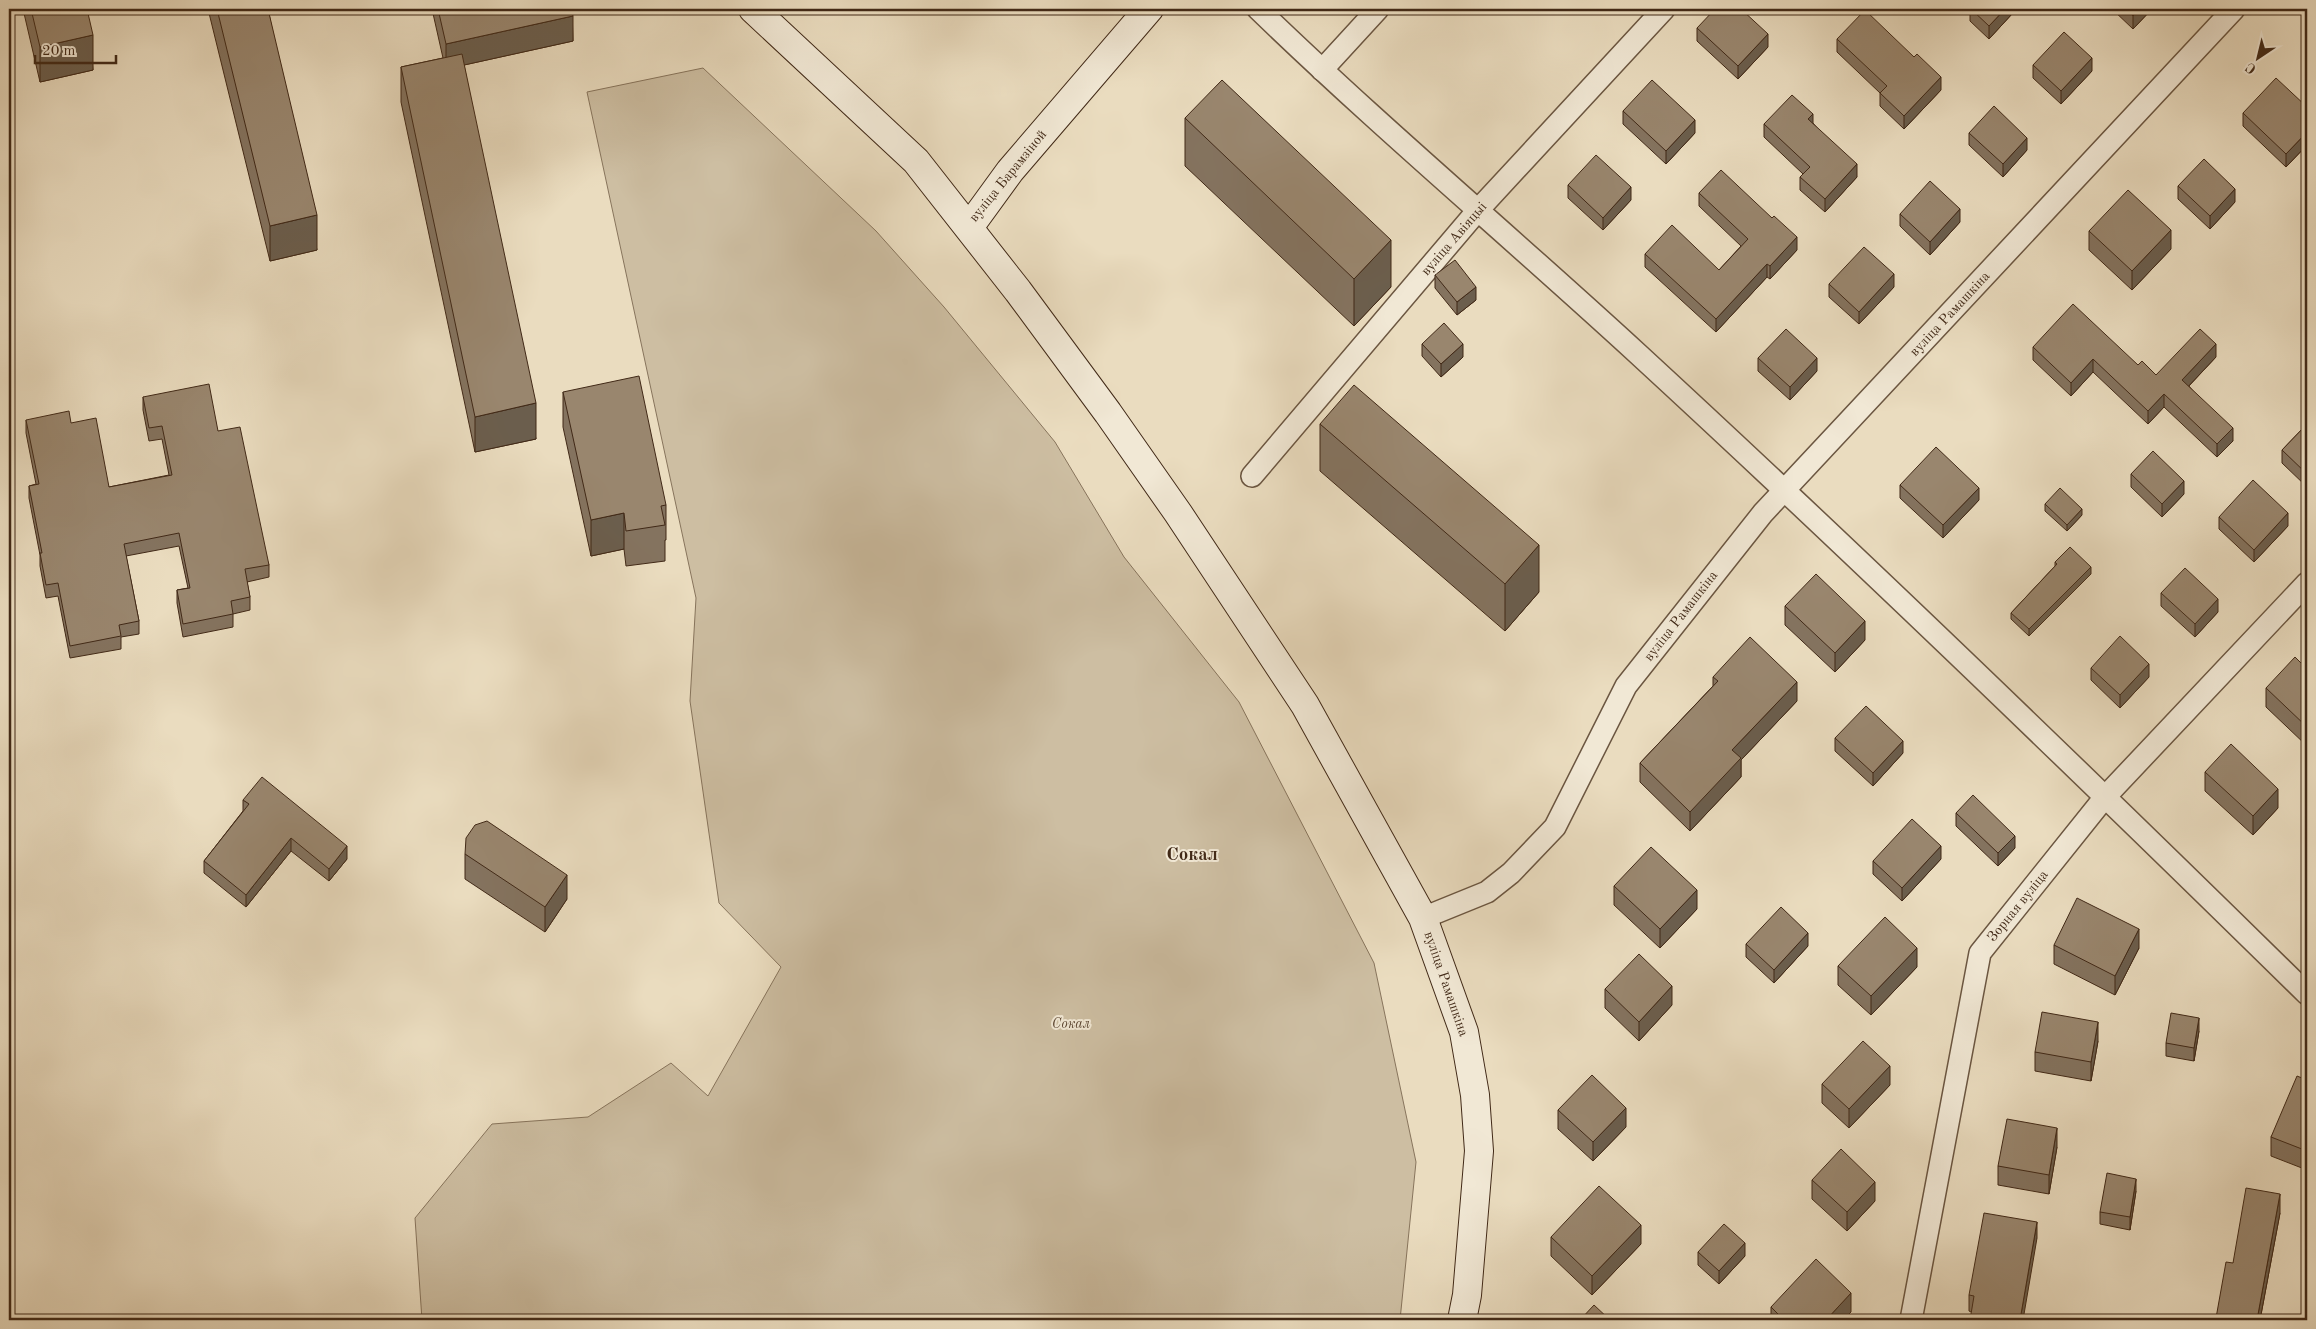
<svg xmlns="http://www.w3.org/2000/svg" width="2316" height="1329" font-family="'Old Standard TT',serif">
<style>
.green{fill:#cdbea2;stroke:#87745c}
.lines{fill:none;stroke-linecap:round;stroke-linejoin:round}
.street-casing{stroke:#6b5641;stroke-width:24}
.secondary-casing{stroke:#412917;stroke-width:30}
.street{stroke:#f1e8d5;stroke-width:21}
.secondary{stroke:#f1e8d5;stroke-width:28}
.wall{fill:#84735f;stroke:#412917}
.shaded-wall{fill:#6b5e4d;stroke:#412917}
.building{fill:#99866e;stroke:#412917}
.labels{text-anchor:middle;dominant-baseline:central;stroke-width:4;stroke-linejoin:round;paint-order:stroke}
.street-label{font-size:14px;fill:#412917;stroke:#f1e8d5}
.park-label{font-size:14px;font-style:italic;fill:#5d4733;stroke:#f1e8d5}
.district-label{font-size:19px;font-weight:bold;fill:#412917;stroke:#f1e8d5}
</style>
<rect width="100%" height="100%" fill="#eadcbf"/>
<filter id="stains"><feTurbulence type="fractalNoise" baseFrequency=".004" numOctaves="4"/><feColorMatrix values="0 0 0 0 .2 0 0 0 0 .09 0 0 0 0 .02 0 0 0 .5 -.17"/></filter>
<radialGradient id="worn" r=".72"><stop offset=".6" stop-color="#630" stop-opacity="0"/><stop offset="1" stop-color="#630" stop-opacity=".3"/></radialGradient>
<path class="green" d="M703,68L876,231L944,307L1055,442L1124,557L1239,702L1374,963L1416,1162L1400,1320H422L415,1218L492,1124L588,1117L671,1063L708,1096L781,967L719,903L690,701L696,598L587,92Z"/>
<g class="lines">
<defs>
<g id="street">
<path d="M1258,9C1381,128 1512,238 1638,354C1865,563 2087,778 2307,994"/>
<path d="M1322,70L1378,9"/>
<path d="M1252,476L1478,210L1664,9"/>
<path d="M1423,918L1487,892L1511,873L1555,827L1626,686L1763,513L2234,9"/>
<path d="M1911,1320L1980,953L2105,797L2307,583"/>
</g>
<g id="secondary">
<path d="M753,9L916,161L1018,291L1108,413L1178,513L1305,705L1423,918L1464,1032L1475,1095L1479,1151L1467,1295L1462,1320"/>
<path d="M970,226L1010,171L1149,9"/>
</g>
</defs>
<use href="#street" class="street-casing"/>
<use href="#secondary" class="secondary-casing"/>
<use href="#street" class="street"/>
<use href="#secondary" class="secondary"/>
</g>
<g class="wall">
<path d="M23,9H87L93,70L40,82Z"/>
<path d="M208,9H268L317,250L270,261Z"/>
<path d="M432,9H572L573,41L464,65L536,439L475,452L401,102V67L443,58Z"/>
<path d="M1970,9H2012V14L1989,39L1970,21Z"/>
<path d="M2112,9H2152L2133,29Z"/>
<path d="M1697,28L1768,47L1738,79L1697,41Z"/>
<path d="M1837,39L1941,90L1904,129L1880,106V93L1837,52Z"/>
<path d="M2033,65L2092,71L2061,104L2033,78Z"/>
<path d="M2307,107V145L2286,167L2243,126V113Z"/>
<path d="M1623,111L1695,133L1666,164L1623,124Z"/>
<path d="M1185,118L1391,287L1354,326L1185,166Z"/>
<path d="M1813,123L1857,177L1825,212L1800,190V177L1803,174L1764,137V124Z"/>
<path d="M1969,133L2027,150L2003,177L1969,145Z"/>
<path d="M1568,185L1631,200L1603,230L1568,198Z"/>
<path d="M2178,186L2235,202L2210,229L2178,199Z"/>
<path d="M1699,193L1797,250L1770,279L1767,277L1716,332L1645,267V254L1719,270L1741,246L1699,206Z"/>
<path d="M1900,214L1960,222L1930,255L1900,226Z"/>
<path d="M2089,231L2171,249L2132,290L2089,250Z"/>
<path d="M1435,275L1476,300L1457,315L1435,288Z"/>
<path d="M1829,284L1894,287L1859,324L1829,297Z"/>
<path d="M1422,344L1463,357L1441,377L1422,356Z"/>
<path d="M2033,347L2138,365L2156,375L2216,357L2189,386L2233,441L2217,457L2164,407L2148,424L2093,372L2071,396L2033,360Z"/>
<path d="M1758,358L1817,371L1790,400L1758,371Z"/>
<path d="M563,392L666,505V540H665V561L626,566L624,549L591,556L563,427Z"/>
<path d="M143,397L218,431L269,565V577L247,582L250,597V610L233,614V627L183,637L177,603V590L188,588L179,546L126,556L139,621V634L121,637V649L70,658L58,596L46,598L40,566V555L29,498V486L36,484L26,433V420L109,487L169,475L162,439L149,441L143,410Z"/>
<path d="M1320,424L1539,592L1505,631L1320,471Z"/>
<path d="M2307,424V487L2282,463V450Z"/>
<path d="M2131,474L2184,494L2162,517L2131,487Z"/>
<path d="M1900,485L1979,500L1943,538L1900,498Z"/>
<path d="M2045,504L2082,515L2067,531L2045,511Z"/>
<path d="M2219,517L2288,526L2254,562L2219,529Z"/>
<path d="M2055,562L2091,574L2029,636L2011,619V613L2055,566Z"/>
<path d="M2161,593L2218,612L2195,637L2161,606Z"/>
<path d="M1785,606L1865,640L1835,672L1785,625Z"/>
<path d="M2091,668L2149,677L2120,708L2091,680Z"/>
<path d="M2307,669V746L2266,707V688Z"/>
<path d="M1713,677L1797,701L1741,760V777L1690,831L1640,782V763L1713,686Z"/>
<path d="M1835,738L1903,753L1873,786L1835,751Z"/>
<path d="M2205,772L2278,808L2253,835L2205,791Z"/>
<path d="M243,800L347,859L329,881L291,851L246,907L204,873V861L243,811Z"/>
<path d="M1956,813L2015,848L1998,866L1956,826Z"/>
<path d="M465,854L567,899L545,932L465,879Z"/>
<path d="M1941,859L1902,901L1873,874V861Z"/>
<path d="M1614,886L1697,909L1660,948L1614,905Z"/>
<path d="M1746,944L1808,946L1774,983L1746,957Z"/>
<path d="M2054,945L2139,948L2115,995L2054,964Z"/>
<path d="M1838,966L1917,967L1871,1015L1838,985Z"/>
<path d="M1605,989L1672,1005L1639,1041L1605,1008Z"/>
<path d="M2199,1031L2194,1061L2166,1056V1043Z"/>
<path d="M2098,1041L2091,1081L2035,1071V1052Z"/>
<path d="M2307,1080V1170L2271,1156V1137Z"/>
<path d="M1822,1084L1890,1085L1849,1128L1822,1103Z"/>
<path d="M1558,1110L1626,1127L1593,1161L1558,1129Z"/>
<path d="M2057,1147L2049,1194L1998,1185V1166Z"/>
<path d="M1812,1180L1875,1201L1847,1231L1812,1199Z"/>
<path d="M2136,1191L2130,1230L2100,1224V1212Z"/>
<path d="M2280,1213L2260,1320H2216V1318L2233,1263Z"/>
<path d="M1551,1237L1641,1244L1592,1295L1551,1256Z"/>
<path d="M2037,1238L1971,1312L1969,1311V1295Z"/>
<path d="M1698,1252L1745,1256L1719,1284L1698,1265Z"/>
<path d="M1771,1307L1851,1312L1843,1320H1771Z"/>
</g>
<g class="shaded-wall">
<path d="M2005,9H2012V14L1989,39V26Z"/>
<path d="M2140,9H2152L2133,29V16Z"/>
<path d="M573,16V41L446,69V44Z"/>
<path d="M1768,34V47L1738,79V66Z"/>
<path d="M93,35V70L40,82V47Z"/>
<path d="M2092,58V71L2061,104V91Z"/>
<path d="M1941,77V90L1904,129V116Z"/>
<path d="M1813,114V127L1808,119Z"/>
<path d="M1695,120V133L1666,164V151Z"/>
<path d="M2307,132V145L2286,167V154Z"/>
<path d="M2027,138V150L2003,177V164Z"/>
<path d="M1857,164V177L1825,212V199Z"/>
<path d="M1631,187V200L1603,230V218Z"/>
<path d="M2235,189V202L2210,229V216Z"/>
<path d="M1960,209V222L1930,255V242Z"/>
<path d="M317,215V250L270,261V226Z"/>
<path d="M2171,230V249L2132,290V271Z"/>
<path d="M1797,237V250L1770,279V266Z"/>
<path d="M1391,240V287L1354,326V279Z"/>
<path d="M1767,264V277L1716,332V319Z"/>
<path d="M1894,274V287L1859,324V312Z"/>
<path d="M1476,287V300L1457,315V302Z"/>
<path d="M1463,344V357L1441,377V364Z"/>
<path d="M2216,344V357L2182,393V380Z"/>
<path d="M1817,358V371L1790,400V387Z"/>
<path d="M2093,359V372L2071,396V383Z"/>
<path d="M2164,394V407L2148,424V411Z"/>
<path d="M536,403V439L475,452V417Z"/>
<path d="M2233,428V441L2217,457V444Z"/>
<path d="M2184,481V494L2162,517V504Z"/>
<path d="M1979,488V500L1943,538V525Z"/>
<path d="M2082,509V515L2067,531V525Z"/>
<path d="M624,513V549L591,556V520Z"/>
<path d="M2288,513V526L2254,562V550Z"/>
<path d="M1539,545V592L1505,631V584Z"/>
<path d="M2091,567V574L2029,636V629Z"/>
<path d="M2218,599V612L2195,637V624Z"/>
<path d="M1865,621V640L1835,672V653Z"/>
<path d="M2149,664V677L2120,708V695Z"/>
<path d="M1797,682V701L1741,760V777L1690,831V812L1732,750Z"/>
<path d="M1903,741V753L1873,786V773Z"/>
<path d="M2278,789V808L2253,835V816Z"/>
<path d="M2015,836V848L1998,866V853Z"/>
<path d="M291,838V851L246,907V895Z"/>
<path d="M347,846V859L329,881V869Z"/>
<path d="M1941,846V859L1902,901V888Z"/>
<path d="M567,875V899L545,932V907Z"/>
<path d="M1697,890V909L1660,948V929Z"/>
<path d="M2139,929V948L2115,995V976Z"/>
<path d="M1808,933V946L1774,983V970Z"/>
<path d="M1917,948V967L1871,1015V996Z"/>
<path d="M1672,986V1005L1639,1041V1022Z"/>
<path d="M2199,1018V1031L2194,1061V1048Z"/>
<path d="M2098,1022V1041L2091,1081V1062Z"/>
<path d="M1890,1066V1085L1849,1128V1109Z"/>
<path d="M1626,1108V1127L1593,1161V1142Z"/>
<path d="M2057,1128V1147L2049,1194V1175Z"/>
<path d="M2136,1179V1191L2130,1230V1217Z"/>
<path d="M1875,1182V1201L1847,1231V1212Z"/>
<path d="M2280,1194V1213L2260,1320H2257Z"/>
<path d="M2037,1222V1238L2023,1320H2020Z"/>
<path d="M1641,1225V1244L1592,1295V1276Z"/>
<path d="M1745,1243V1256L1719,1284V1271Z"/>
<path d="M1851,1293V1312L1843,1320H1826Z"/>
</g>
<g class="building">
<path d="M31,9H87L93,35L40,47Z"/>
<path d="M217,9H268L317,215L270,226Z"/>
<path d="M438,9H572L573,16L446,44Z"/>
<path d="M1715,9H1741L1768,34L1738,66L1697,28Z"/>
<path d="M1971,9H2005L1989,26Z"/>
<path d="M2126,9H2140L2133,16Z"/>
<path d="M1865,10L1914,57L1917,54L1941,77L1904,116L1880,93L1887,86L1837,39Z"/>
<path d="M2064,32L2092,58L2061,91L2033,65Z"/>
<path d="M462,54L536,403L475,417L401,67Z"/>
<path d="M2276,78L2307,107V132L2286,154L2243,113Z"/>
<path d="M1222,80L1391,240L1354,279L1185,118Z"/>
<path d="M1652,80L1695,120L1666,151L1623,111Z"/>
<path d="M1792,95L1813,114L1808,119L1857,164L1825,199L1800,177L1810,167L1764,124Z"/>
<path d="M1994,106L2027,138L2003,164L1969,133Z"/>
<path d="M1596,155L1631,187L1603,218L1568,185Z"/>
<path d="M2204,159L2235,189L2210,216L2178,186Z"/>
<path d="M1721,170L1772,218L1774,216L1797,237L1770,266L1767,264L1716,319L1645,254L1672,225L1719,270L1748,239L1699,193Z"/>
<path d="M1930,181L1960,209L1930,242L1900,214Z"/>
<path d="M2128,190L2171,230L2132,271L2089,231Z"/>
<path d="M1864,247L1894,274L1859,312L1829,284Z"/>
<path d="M1455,260L1476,287L1457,302L1435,275Z"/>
<path d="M2073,304L2138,365L2142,361L2156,375L2200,329L2216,344L2182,380L2233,428L2217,444L2164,394L2148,411L2093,359L2071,383L2033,347Z"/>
<path d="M1444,323L1463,344L1441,364L1422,344Z"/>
<path d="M1786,329L1817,358L1790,387L1758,358Z"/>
<path d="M639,376L666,505L661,506L665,525L626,531L624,513L591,520L563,392Z"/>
<path d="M209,384L218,431L240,427L269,565L245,569L250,597L231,601L233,614L183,624L177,590L190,588L179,533L124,544L139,621L119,625L121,636L70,646L58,583L46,585L40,553H42L29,486L39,484L26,420L69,411L71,423L96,418L109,487L172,475L162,426L149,428L143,397Z"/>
<path d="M1354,385L1539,545L1505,584L1320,424Z"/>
<path d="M2307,424V474L2282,450Z"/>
<path d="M1936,447L1979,488L1943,525L1900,485Z"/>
<path d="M2153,451L2184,481L2162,504L2131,474Z"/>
<path d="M2253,480L2288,513L2254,550L2219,517Z"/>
<path d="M2060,488L2082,509L2067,525L2045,504Z"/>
<path d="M2070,547L2091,567L2029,629L2011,613L2057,564L2055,562Z"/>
<path d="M2185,568L2218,599L2195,624L2161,593Z"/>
<path d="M1816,574L1865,621L1835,653L1785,606Z"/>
<path d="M2120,636L2149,664L2120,695L2091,668Z"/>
<path d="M1750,637L1797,682L1732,750L1741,758L1690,812L1640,763L1718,681L1713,677Z"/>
<path d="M2295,657L2307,669V727L2266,688Z"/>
<path d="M1866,706L1903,741L1873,773L1835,738Z"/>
<path d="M2231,744L2278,789L2253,816L2205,772Z"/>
<path d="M262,777L347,846L329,869L291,838L246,895L204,861L249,804L243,800Z"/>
<path d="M1973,795L2015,836L1998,853L1956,813Z"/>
<path d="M1912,819L1941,846L1902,888L1873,861Z"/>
<path d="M487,821L567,875L545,907L465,854L466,838L475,825Z"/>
<path d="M1651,847L1697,890L1660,929L1614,886Z"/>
<path d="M2077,898L2139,929L2115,976L2054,945Z"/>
<path d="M1781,907L1808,933L1774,970L1746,944Z"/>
<path d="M1885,917L1917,948L1871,996L1838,966Z"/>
<path d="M1639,954L1672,986L1639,1022L1605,989Z"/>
<path d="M2042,1012L2098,1022L2091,1062L2035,1052Z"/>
<path d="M2171,1013L2199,1018L2194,1048L2166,1043Z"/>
<path d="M1863,1041L1890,1066L1849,1109L1822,1084Z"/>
<path d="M1592,1075L1626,1108L1593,1142L1558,1110Z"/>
<path d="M2297,1076L2307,1080V1151L2271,1137Z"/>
<path d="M2007,1119L2057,1128L2049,1175L1998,1166Z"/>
<path d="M1841,1149L1875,1182L1847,1212L1812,1180Z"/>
<path d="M2107,1173L2136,1179L2130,1217L2100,1212Z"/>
<path d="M1599,1186L1641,1225L1592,1276L1551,1237Z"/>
<path d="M2246,1188L2280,1194L2257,1320H2227L2216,1318L2226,1262L2233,1263Z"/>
<path d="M1984,1213L2037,1222L2020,1320H1970L1974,1296L1969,1295Z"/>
<path d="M1724,1224L1745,1243L1719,1271L1698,1252Z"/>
<path d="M1816,1259L1851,1293L1826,1320H1784L1771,1307Z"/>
<path d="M1594,1305L1610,1320H1580Z"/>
</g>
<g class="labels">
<g class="street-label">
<text transform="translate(1008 176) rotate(-51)">вуліца Барамзіной</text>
<text transform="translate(1454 239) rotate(-49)">вуліца Авіяцыі</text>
<text transform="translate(1950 314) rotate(-47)">вуліца Рамашкіна</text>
<text transform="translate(1681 616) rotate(-52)">вуліца Рамашкіна</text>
<text transform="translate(2018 906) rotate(-51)">Зорная вуліца</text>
<text transform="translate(1446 984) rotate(71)">вуліца Рамашкіна</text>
</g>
<g class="park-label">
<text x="1071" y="1024">Сокал</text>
</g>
<g class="district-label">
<text x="1192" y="855">Сокал</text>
</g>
</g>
<rect width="2316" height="1329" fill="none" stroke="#eadcbf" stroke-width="30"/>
<rect x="10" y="10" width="2296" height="1309" fill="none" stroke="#412917" stroke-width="2.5"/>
<rect x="15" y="15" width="2286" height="1299" fill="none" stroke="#412917"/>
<g transform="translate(2258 58) rotate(215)" stroke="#f1e8d5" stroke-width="4" paint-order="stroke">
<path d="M0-4L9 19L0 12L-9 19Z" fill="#412917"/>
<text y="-8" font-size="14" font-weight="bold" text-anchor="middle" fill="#412917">С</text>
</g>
<path d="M35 55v8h81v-8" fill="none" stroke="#412917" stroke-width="2.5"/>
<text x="42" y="55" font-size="15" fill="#412917" stroke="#f1e8d5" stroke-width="4" paint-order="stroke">20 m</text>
<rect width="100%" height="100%" filter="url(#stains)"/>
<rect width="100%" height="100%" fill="url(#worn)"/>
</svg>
